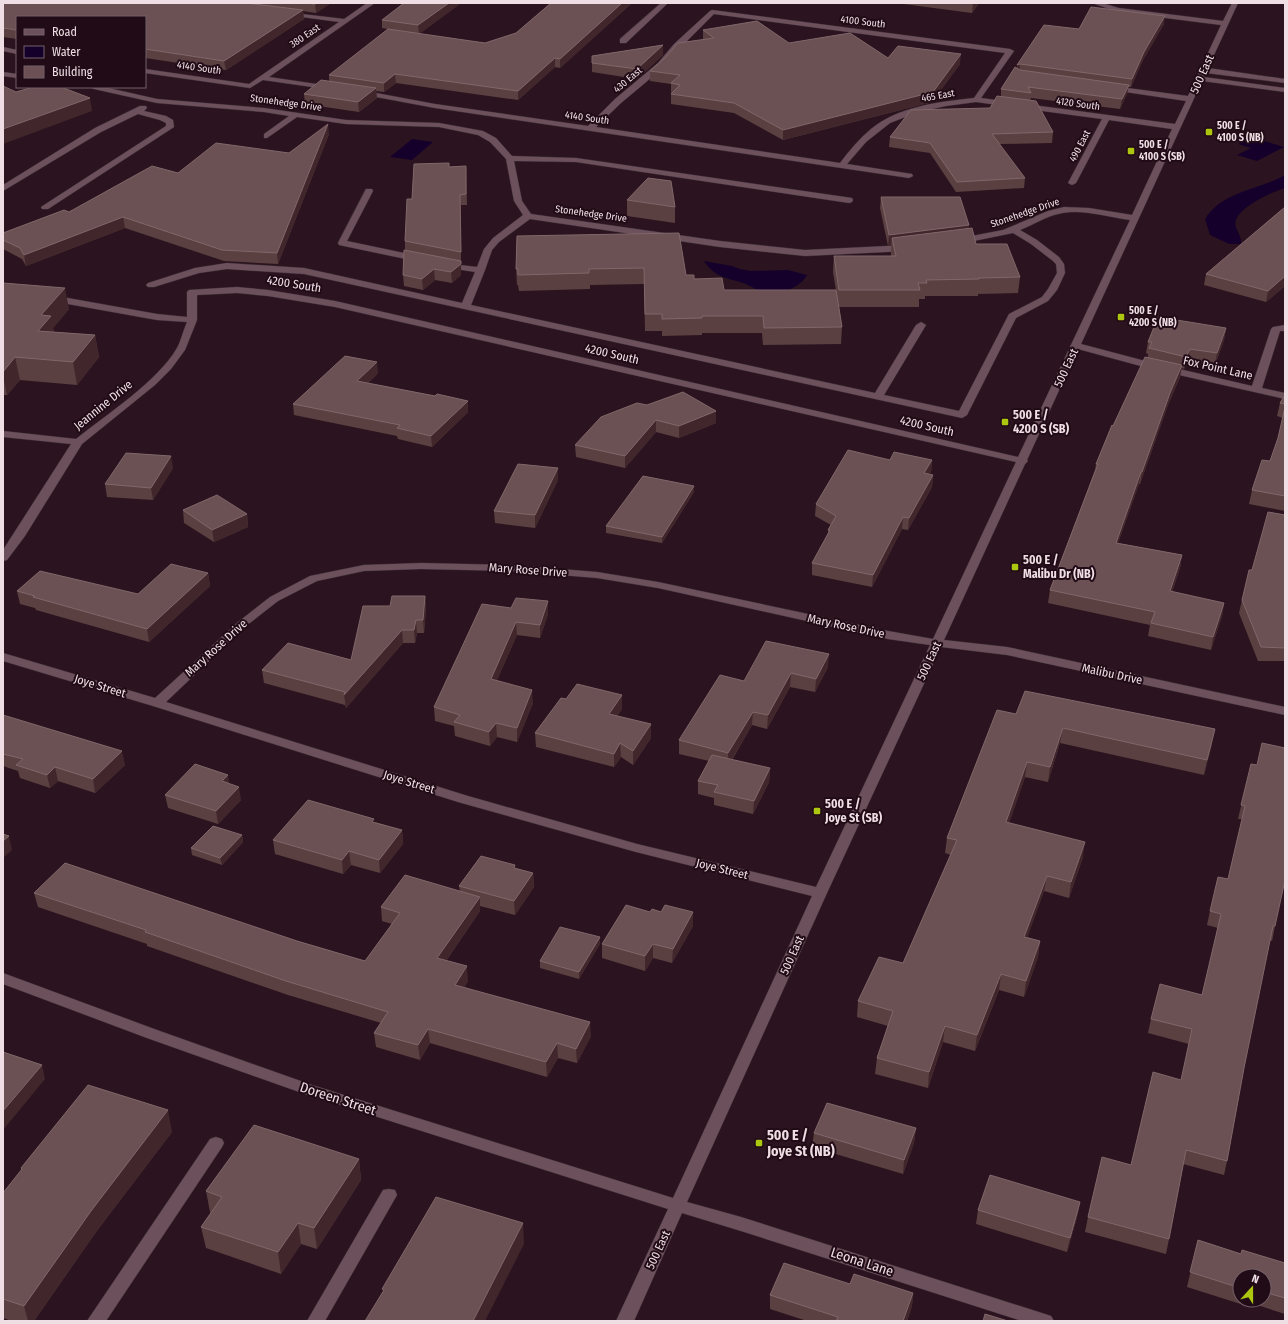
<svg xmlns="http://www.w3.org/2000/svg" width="1288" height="1324" font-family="'Fira Sans Condensed',sans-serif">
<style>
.water{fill:#15002c}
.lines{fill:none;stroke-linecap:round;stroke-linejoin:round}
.minor-casing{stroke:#3e2e35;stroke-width:1}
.minor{fill:#6c515d;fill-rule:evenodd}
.wall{fill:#5b4041;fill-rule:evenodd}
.shaded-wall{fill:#41272c}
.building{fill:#6b5153;stroke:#80676a}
.poi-dot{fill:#adc60f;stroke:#210b16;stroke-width:1.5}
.labels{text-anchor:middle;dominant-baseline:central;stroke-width:4;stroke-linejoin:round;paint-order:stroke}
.far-street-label{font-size:10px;fill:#efdfe5;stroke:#210b16}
.far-poi-label{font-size:10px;font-weight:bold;fill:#efdfe5;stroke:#210b16;text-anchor:start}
.street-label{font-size:12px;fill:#efdfe5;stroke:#210b16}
.poi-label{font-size:12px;font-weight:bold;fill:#efdfe5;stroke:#210b16;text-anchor:start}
.near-street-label{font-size:14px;fill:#efdfe5;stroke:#210b16}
.near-poi-label{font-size:14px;font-weight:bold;fill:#efdfe5;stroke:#210b16;text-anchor:start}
</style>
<rect width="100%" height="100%" fill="#2b141f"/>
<g class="water">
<path d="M1252,137L1284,147L1257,161L1237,155L1251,148L1238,144Z"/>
<path d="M412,139L433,142L412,160L390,157Z"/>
<path d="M1285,175V188C1272,192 1241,206 1236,220C1233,228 1242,234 1241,244H1229L1210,235L1205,219C1222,191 1259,190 1285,175Z"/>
<path d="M704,261L732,266L740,269L751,271L788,270L807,275C802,286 781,295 768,295C762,294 750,285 743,283C735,280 725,279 717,274C712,271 707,266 704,261Z"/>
</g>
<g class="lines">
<defs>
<g id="minor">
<path d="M367,3H375L269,77L330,86H333V90L263,80L250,88L145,73V69L249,84L339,22L287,15L284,13L285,12L344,19Z"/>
<path d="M661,3H668L626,43H620V39Z"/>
<path d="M1092,3H1102L1119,8L1223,21L1232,3H1238L1208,68L1285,79V83L1206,73L1204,77L1285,88V92L1202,81L1081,344L1149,362L1252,386L1271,329L1273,327L1285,325V331H1280L1262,388L1285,393V399L1148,368L1078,349L1027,460L1028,461L1025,464L944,640L1007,647L1285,707V715L1007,655L941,647L827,893L687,1202L741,1217L1045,1314L1051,1316L1054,1321H1022L741,1231L682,1213L634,1321H616L668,1209L302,1093L147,1038L3,984V973L157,1030L312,1085L673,1198L812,896L636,852L458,802L153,706L3,661V653L155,698L238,622L270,597L310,576L364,565L421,563L511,565L597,572L658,582L888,631L933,639L1016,462L335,307L268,296L237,293L197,295V320L185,350L171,369L155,385L82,444L25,536L7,560L3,561V550L71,444L3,437V431L76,439C106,415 158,381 177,348C181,341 183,331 187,322L157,320L51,301L46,298L51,295L157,314L187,317V292L189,290L237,287L268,290L335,301L1018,457L1130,220C1107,217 1081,208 1058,214C1045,217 1033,225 1020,230L1037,240L1059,257L1064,264L1065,273L1057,290L1048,301L1016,318L967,415L962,418L304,274L227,269L199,273L154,287H148L146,285L148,283L195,268L227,263L304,268L462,303L475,272L443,267L442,265L443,263L477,267L484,249L493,238L523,215L514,201L506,159L490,142L478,135L439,127L346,124L297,117L267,138H264V134L289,116L264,112L157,103L94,89L90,87H104L157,99L264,108L346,120L439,123L483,131L496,138L512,156L576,158L852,198L853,200L852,202L849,203L576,162L514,161L522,201L531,214L720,241L805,250L907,245L911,248L907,251L805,256L720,247L530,219L499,242L492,250L485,270L471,305L875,393L916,325L921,322L926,325L884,395L959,411L1009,314L1042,297L1048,289L1057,273L1056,264L1053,261L1031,244L1013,233L959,244L956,243L955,241L956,239L1003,230L1048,211L1064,207L1089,208L1132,215L1172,129L1109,120L1076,183L1072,185L1068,183L1102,119L976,102L946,106L918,112L890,123L866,142L847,164L912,174L913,176L909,178L435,108L360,94L356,92L360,90L435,104L588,126L615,99L658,63L674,44L710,11L712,10L1010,49L1014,51L981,98L1175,124L1186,101L1112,90L1108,88L1112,86L1188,96L1221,25L1118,12ZM714,14L1005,53L974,98C939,102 899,106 871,129C859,139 849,151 840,163L596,127L621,103L664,67L680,48ZM421,569L511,571L597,578L658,588L888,639L930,645L816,887L637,844L468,796L166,702L246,626L278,601L317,581L364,571Z"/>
<path d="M3,47L17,50V54L3,51Z"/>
<path d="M3,72L17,74V78L3,76Z"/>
<path d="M140,106H146L147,108L144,111L166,116L173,120L174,127L48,209H42L41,207L166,126V123L160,120L138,114L101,132L3,191V185L95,128Z"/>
<path d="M366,189H372L373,191L347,241L423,257L424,259L423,261L420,262L339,245L338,243Z"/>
<path d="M216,1137L222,1139L224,1143L222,1147L106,1321H87L210,1139Z"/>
<path d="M389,1189L395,1190L397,1195L325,1321H307L383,1190Z"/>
</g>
</defs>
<use href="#minor" class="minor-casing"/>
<use href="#minor" class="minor"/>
</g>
<g class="wall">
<path d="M3,3H331L316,13L303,11L304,19L226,70L145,58V17H17V39L3,37Z"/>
<path d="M461,3L419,34L485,43L516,33L551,3H632L560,68L555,67L518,100L396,83L384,92L376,91L377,98L359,112L305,104L304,94L329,81V75L392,30L382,28V20Z"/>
<path d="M896,3H979L972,13Z"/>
<path d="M1164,24L1143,60L1131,87H1128L1127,94L1120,109L1031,98L1030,101L1053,132L1052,143L999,144L1025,178L1024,188L956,192L930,153L889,147L890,137L990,108L1001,97V89L1017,68V65L1079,29Z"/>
<path d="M703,30L888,58L960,64L932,102L783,140L734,113L671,104V84L650,81V71L703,39Z"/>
<path d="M663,45V55L637,79L592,72V56Z"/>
<path d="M329,134L278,264L224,261L125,228L26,266L22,259L3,249V233L69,212L178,173L289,153Z"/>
<path d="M466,166L467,205H461V275L452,283L435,280L423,290L404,286L403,275L405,250V241L412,199L450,167Z"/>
<path d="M881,197L968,229L976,244L1020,277L1018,293L978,294V296H925V299H919V307H839L842,327L841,344L763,345L762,333H702V335L662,336V331H645L644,284L590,285V289L519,291L518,285H517L516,269L517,236L686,275L724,290H836L833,272L834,256H891V245L888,246L880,208Z"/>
<path d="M627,200L675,207V223L627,216Z"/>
<path d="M1285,207V286L1266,302L1204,285L1206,274Z"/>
<path d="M3,283L69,309L53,328L54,332L95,335L99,357L77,385L20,380L7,395H3Z"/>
<path d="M1226,328L1224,340L1215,365L1188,360L1184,369L1182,368L1180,377L1168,405L1140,484H1139L1118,543L1182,555L1180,568L1172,592L1224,603L1222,616L1211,650L1148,636L1150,625L1048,603L1050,590L1095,470L1096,464L1113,426L1148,357V354L1146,353L1148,342Z"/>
<path d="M378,373L368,383L435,396L468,401V412L432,447L398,439L397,436L294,415L293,404Z"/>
<path d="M1285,395V511L1249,504L1252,490L1270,461L1278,438L1283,418L1277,416L1280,403Z"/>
<path d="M647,405L716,411V423L679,438L656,432L625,468L576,457L575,445Z"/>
<path d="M932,460L931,472L929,474L933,475L932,487L908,530L902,529L872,587L812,575V563L828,535V530L831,525L815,516L816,504Z"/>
<path d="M173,468L153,500L107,497L105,484Z"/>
<path d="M558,480L535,528L495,523L494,511Z"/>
<path d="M694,492L662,543L606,533V526Z"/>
<path d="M183,510L247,514L248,527L214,542L184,523Z"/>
<path d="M1285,515V661H1258L1239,613L1242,600L1252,570Z"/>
<path d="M208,573L210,586L149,642L36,610L35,608L20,604L17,591L138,594Z"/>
<path d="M425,596L426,609L424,633H417L415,643H403L346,708L345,705L264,683L262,670L351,660L390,606Z"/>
<path d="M548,601V614L540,638L517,635L497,680L533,703L517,742L497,737L490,746L455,736L454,726L435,721L434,707L511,608Z"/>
<path d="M828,667L815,692L790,687L767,729L752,725L732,760L770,768L769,782L753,814L714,805V798L698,794V781L709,761L679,754V740L744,681Z"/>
<path d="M622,695V709L617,716L651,724V738L633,765L621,757L614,767L536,747L535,733L566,699Z"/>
<path d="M1016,714L1212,744L1204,775L1060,743L1048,782L1025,777L1009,823L1083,857L1069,898L1044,891L1027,937L1040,941L1038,957L1024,997L999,990L975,1051L943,1042L928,1088L875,1074L877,1058L888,1026L857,1017L858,1001L903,963L951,855L945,853L947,838Z"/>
<path d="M3,715L125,765L95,793L58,781L50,788L20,778L18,771L3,766Z"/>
<path d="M1251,764L1275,926L1272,941L1270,940L1244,1068L1227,1161L1224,1175L1183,1164L1169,1239L1166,1254L1085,1232L1088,1217L1131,1165L1181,1080L1189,1044L1148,1033L1151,1019L1202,995L1218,928L1207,925L1210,911L1228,879L1242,819H1238Z"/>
<path d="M230,784L241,800L218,824L168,808L165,795Z"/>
<path d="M375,822L402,830L403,844L380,873L351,865L343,874L275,854L273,840Z"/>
<path d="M242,835L243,842L222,865L192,855L191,848Z"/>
<path d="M515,868L533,873L534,887L515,915L480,906V911L446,961L468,981L464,987L591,1036L577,1063L558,1058L547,1077L430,1043L420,1060L376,1047L374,1033L381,1023L288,995L147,946V944L38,907L34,893L297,941L365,961L392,924L382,921L381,907L460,891L459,886Z"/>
<path d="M650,912H693V926L672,963L653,958L645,971L602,958V944Z"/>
<path d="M600,937V944L579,979L540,968V961Z"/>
<path d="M916,1128L914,1143L903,1174L812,1147L814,1133Z"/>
<path d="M172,1132L96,1232L34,1321H12L3,1318V1193L22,1170L21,1168Z"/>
<path d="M359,1159L361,1180L317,1249L301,1244L281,1274L206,1248L201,1227L211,1213L210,1212L206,1191Z"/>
<path d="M1080,1202L1077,1217L1067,1252L976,1224L978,1210Z"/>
<path d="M1198,1240L1241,1254L1285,1263V1314L1248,1302L1247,1306L1187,1287ZM1240,1276H1264V1300H1240Z"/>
<path d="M850,1284L913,1293L912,1306L907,1321H807L770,1309V1295Z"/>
</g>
<g class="shaded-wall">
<path d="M317,3H331L316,13L315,4Z"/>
<path d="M449,3H461L419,34L418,25Z"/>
<path d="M622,3H632L560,68V59Z"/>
<path d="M973,3H979L972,13Z"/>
<path d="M303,10L304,19L226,70L224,61Z"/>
<path d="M1165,16L1164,24L1143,60L1131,87L1132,79L1144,52Z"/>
<path d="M663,45V55L637,79V69Z"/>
<path d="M961,54L960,64L932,102L783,140V130Z"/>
<path d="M555,58V67L518,100V91Z"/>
<path d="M1020,64L1019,73L1016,74L1017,65Z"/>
<path d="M395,74L396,83L384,92V83Z"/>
<path d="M1129,85L1127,94L1120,109L1122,99Z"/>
<path d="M376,88L377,98L359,112L358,102Z"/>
<path d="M90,98L92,111L3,144V129Z"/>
<path d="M328,124L329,134L278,264L277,253Z"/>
<path d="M460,195L461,205V263V252Z"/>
<path d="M123,217L125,228L26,266L24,255Z"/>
<path d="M969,225L968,236L892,238L891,245L888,246L889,235Z"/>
<path d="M461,261V275L452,283L451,272Z"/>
<path d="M434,269L435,280L423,290L422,279Z"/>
<path d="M1285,276V286L1266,302L1268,291Z"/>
<path d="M65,288L69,309L53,328L55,338L38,331L41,315Z"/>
<path d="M1226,328L1224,340L1215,365L1217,353Z"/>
<path d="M95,335L99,357L77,385L73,362Z"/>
<path d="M1190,349L1188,360L1184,369L1186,357Z"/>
<path d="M15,357L20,380L7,395L3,376V372Z"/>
<path d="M377,362L378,373L358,392L357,381Z"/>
<path d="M1182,365L1180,377L1168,405L1140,484L1142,472L1170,393Z"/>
<path d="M468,401V412L432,447L431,436Z"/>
<path d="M716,411V423L679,438V426Z"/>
<path d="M656,420V432L625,468V456Z"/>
<path d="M171,456L173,468L153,500L151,488Z"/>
<path d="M932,460L931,472L923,485L924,473Z"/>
<path d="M558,468V480L535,528V515Z"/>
<path d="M1141,472L1139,484L1114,555L1116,543Z"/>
<path d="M933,475L932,487L908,530L909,518Z"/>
<path d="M694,486V492L662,543V537Z"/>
<path d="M247,514L248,527L214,542L212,530Z"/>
<path d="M903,517L902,529L872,587L873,575Z"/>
<path d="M1182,555L1180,568L1168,604L1170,591Z"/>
<path d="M208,573L210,586L149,642L147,629Z"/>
<path d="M425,596L426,609L424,633L423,620Z"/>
<path d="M548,601V614L540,638V625Z"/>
<path d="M1224,603L1222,616L1211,650L1213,637Z"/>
<path d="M416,620L417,633L415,643L414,630Z"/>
<path d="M516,622L517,635L492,692L491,679Z"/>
<path d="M402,630L403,643L346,708L344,695Z"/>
<path d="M829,654L828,667L815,692L816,679Z"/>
<path d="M791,673L790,687L767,729L768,715Z"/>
<path d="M532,690L533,703L517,742V728Z"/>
<path d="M622,695V709L610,727L609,714Z"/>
<path d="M753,712L752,725L728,766V753Z"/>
<path d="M496,723L497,737L490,746L489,732Z"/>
<path d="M651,724V738L633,765V751Z"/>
<path d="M1063,728L1060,743L1048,782L1050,767Z"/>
<path d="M1215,729L1212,744L1204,775L1207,760Z"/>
<path d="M620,743L621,757L614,767V754Z"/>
<path d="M122,751L125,765L95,793L93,779Z"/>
<path d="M1027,762L1025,777L1004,838L1006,822Z"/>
<path d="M55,767L58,781L50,788L47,775Z"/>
<path d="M770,768L769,782L753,814L754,801Z"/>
<path d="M228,775L230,788L222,781Z"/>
<path d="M239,787L241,800L218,824L216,811Z"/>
<path d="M402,830L403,844L380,873L379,860Z"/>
<path d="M242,835L243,842L222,865L220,858Z"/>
<path d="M9,836L12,850L3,858V841Z"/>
<path d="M1085,842L1083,857L1069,898L1071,882Z"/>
<path d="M349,851L351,865L343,874L342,860Z"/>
<path d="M533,873L534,887L515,915L514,901Z"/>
<path d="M1047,876L1044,891L1022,953L1024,937Z"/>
<path d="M480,897V911L438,973L437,958Z"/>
<path d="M693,912V926L672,963L673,949Z"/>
<path d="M600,937V944L579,979V972Z"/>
<path d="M1040,941L1038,957L1024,997L1026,981Z"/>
<path d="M653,944V958L645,971V956Z"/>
<path d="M467,966L468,981L457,999L455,985Z"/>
<path d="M1001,974L999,990L975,1051L977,1035Z"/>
<path d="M590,1022L591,1036L577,1063L576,1049Z"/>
<path d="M945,1026L943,1042L928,1088L929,1072Z"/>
<path d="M428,1029L430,1043L420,1060L418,1045Z"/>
<path d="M557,1043L558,1058L547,1077L546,1062Z"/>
<path d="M42,1065L45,1079L3,1130V1111Z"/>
<path d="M168,1110L172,1132L96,1232L34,1321H28L24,1306L91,1211Z"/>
<path d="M916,1128L914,1143L903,1174L904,1160Z"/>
<path d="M359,1159L361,1180L317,1249L314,1228Z"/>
<path d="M1080,1202L1077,1217L1067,1252L1070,1238Z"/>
<path d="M298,1223L301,1244L281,1274L278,1252Z"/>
<path d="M523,1223L524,1244L485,1321H473Z"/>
<path d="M913,1293L912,1306L907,1321H903Z"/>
</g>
<g class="building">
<path d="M3,3H246L303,10L224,61L145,49V17H17V30L3,28Z"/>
<path d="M305,3H317L315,4Z"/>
<path d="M404,3H449L418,25L382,20Z"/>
<path d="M551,3H622L560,59L555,58L518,91L395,74L384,83L329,75L388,29L485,43L516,33Z"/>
<path d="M1091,7L1165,16L1144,52L1132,79L1020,64L1017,65L1044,25L1079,29Z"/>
<path d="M757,21L789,43L850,33L888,58L898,46L961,54L933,92L783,130L734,103L671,94L680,85L671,83L680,75L650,71L665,58L678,43L714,38L703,30Z"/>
<path d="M663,45L637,69L592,63V56Z"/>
<path d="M1015,67L1020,70L1129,85L1122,99L1028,87L1031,93L1001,89Z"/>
<path d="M321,80L376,88L358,102L304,94Z"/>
<path d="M3,86L16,92L33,87H61L90,98L3,129Z"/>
<path d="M997,96L1036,101L1053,132L992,134L1025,178L957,182L930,143L890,137L911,110L990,108Z"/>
<path d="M328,124L277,253L222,250L123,217L24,255L20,248L3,240V233L64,210L69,212L152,166L178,173L216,143L289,153Z"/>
<path d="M449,163V167L466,166V194L460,195L461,252L405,241L407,199H412L414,164Z"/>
<path d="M648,178L671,181L675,207L627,200Z"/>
<path d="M881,197H960L969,225L889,235Z"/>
<path d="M1285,207V276L1268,291L1206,274Z"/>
<path d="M972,228L976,244H1007L1020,277L979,278V279L926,280L927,283H918L920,290H839L834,256H896L892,238Z"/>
<path d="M679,233L686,275H694V279L722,278L724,290H836L842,327L764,328L763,316H702V318L662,319V314H645L644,268L589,269V273L518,275V269H516L517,236Z"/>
<path d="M404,250L461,261V264L451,272L434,269L422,279L403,275Z"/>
<path d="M3,283L65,288L41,315L51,316L38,331L95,335L73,362L15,357L3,372Z"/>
<path d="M1158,317L1226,328L1217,353L1190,349L1186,357L1149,348L1152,342H1148Z"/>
<path d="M345,356L377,362L357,381L435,396L437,394L468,401L431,436L397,428L400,425L293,404Z"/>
<path d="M1145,357L1182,365L1170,393L1142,472H1141L1116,543L1182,555L1170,591L1224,603L1213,637L1151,623L1155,612L1050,590L1098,464H1096L1112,425L1113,426Z"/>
<path d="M683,392L716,411L679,426L656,420L625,456L575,445L601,417L637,403L647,405Z"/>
<path d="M1285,395V404L1280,403Z"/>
<path d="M1285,407V496L1252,490L1262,460L1270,461L1278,438Z"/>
<path d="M848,450L890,460L894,452L932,460L924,473L933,475L909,518L903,517L873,575L812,563L830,530H828L836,516L816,504Z"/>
<path d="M126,453L171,456L151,488L105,484Z"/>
<path d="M518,464L558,468L535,515L494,511Z"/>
<path d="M643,476L694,486L662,537L606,526Z"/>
<path d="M217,495L247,514L212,530L183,510Z"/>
<path d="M1268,512L1285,515V648L1261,647L1242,600L1249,570H1252Z"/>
<path d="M171,564L208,573L147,629L33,597L35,596L17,591L40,571L138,594Z"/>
<path d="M392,596H425L423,620H416L414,630H402L344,695L345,692L262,670L288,643L351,660L363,606H390Z"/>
<path d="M516,598L548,601L540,625L516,622L491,679L532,690L517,728L496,723L489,732L454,722L460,715L434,707L482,604L511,608Z"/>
<path d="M766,641L829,654L816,679L791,673L768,715L753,712L728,753L679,740L720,675L744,681Z"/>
<path d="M577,684L622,695L609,714L651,724L633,751L620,743L614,754L535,733L561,698L566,699Z"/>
<path d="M1025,691L1215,729L1207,760L1063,728L1050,767L1027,762L1006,822L1085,842L1071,882L1047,876L1024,937L1040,941L1026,981L1001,974L977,1035L945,1026L929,1072L877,1058L893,1011L858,1001L879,957L903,963L957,840L947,838L997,710L1016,714Z"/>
<path d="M3,715L122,751L93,779L55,767L47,775L16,765L23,759L3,754Z"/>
<path d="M1262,743L1285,748V880L1275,926H1273L1244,1068L1227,1161L1186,1150L1169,1239L1088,1217L1102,1157L1131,1165L1153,1072L1181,1080L1192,1029L1151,1019L1160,984L1202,995L1221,914L1210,911L1218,877L1228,879L1245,806L1241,805L1251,764L1257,765Z"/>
<path d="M712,755L770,768L754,801L714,792L718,785L698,781Z"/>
<path d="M195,764L228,775L222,781L239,787L216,811L165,795Z"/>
<path d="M308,800L374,819L372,822L402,830L379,860L349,851L342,860L273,840Z"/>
<path d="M213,826L242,835L220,858L191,848Z"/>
<path d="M3,834L9,836L3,841Z"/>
<path d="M481,856L515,865L514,868L533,873L514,901L459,886Z"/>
<path d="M65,863L297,941L365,961L400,913L381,907L405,875L480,897L437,958L467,966L455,985L590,1022L576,1049L557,1043L546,1062L428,1029L418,1045L374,1033L388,1012L286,981L145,932L146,930L34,893Z"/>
<path d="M626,905L650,912L652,909L661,912L665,905L693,912L673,949L653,944L645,956L602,944Z"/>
<path d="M560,927L600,937L579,972L540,961Z"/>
<path d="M3,1052L42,1065L3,1111Z"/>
<path d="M88,1085L168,1110L91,1211L24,1306L3,1299V1193L22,1169L21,1168Z"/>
<path d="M827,1103L916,1128L904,1160L814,1133Z"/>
<path d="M254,1125L359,1159L314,1228L298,1223L278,1252L201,1227L222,1197L206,1191Z"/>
<path d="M990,1175L1080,1202L1070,1238L978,1210Z"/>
<path d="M436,1197L523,1223L473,1321H365L384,1290L382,1289Z"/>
<path d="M1198,1240L1241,1254L1242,1250L1285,1263V1298L1264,1292V1276H1240V1288L1190,1272Z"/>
<path d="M784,1263L850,1284L854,1274L913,1293L903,1321H836L838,1317L770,1295Z"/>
<path d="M985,1314L1008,1321H983Z"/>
</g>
<g class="poi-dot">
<rect x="1205" y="128" width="8" height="8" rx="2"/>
<rect x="1127" y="147" width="8" height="8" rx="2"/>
<rect x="1117" y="313" width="8" height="8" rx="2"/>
<rect x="1001" y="418" width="8" height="8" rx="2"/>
<rect x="1011" y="563" width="8" height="8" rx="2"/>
<rect x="813" y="807" width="8" height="8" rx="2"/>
<rect x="755" y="1139" width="8" height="8" rx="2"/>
</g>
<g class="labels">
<g class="far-street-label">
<text transform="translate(863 22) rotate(7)">4100 South</text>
<text transform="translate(305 36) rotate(-34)">380 East</text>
<text transform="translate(199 68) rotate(8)">4140 South</text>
<text transform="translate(628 80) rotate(-40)">430 East</text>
<text transform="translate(938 96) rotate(-10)">465 East</text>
<text transform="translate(286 103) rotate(8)">Stonehedge Drive</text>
<text transform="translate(1078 104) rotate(8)">4120 South</text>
<text transform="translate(587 118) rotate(8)">4140 South</text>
<text transform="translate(1080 146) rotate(-62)">490 East</text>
<text transform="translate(1025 213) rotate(-19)">Stonehedge Drive</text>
<text transform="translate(591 214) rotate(8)">Stonehedge Drive</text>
</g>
<g class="far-poi-label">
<text x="1217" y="126">500 E /<tspan x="1217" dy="12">4100 S (NB)</tspan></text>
<text x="1139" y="145">500 E /<tspan x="1139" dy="12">4100 S (SB)</tspan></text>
<text x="1129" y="311">500 E /<tspan x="1129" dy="12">4200 S (NB)</tspan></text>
</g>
<g class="street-label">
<text transform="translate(1202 74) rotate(-66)">500 East</text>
<text transform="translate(294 284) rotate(9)">4200 South</text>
<text transform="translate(612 354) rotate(13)">4200 South</text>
<text transform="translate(1066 368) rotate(-65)">500 East</text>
<text transform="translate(1218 368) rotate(13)">Fox Point Lane</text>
<text transform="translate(103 405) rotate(-39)">Jeannine Drive</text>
<text transform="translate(927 426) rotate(13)">4200 South</text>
<text transform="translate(528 570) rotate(4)">Mary Rose Drive</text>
<text transform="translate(846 626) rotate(12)">Mary Rose Drive</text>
<text transform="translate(216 648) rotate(-42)">Mary Rose Drive</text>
<text transform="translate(929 661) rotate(-65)">500 East</text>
<text transform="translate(1112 674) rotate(12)">Malibu Drive</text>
<text transform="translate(100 686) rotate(17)">Joye Street</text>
<text transform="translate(409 782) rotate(17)">Joye Street</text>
<text transform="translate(722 869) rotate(14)">Joye Street</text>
<text transform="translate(792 955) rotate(-66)">500 East</text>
<text transform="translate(658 1250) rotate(-65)">500 East</text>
</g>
<g class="poi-label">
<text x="1013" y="415">500 E /<tspan x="1013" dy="14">4200 S (SB)</tspan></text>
<text x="1023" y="560">500 E /<tspan x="1023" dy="14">Malibu Dr (NB)</tspan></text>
<text x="825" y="804">500 E /<tspan x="825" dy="14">Joye St (SB)</tspan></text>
</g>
<g class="near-street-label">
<text transform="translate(338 1099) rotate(18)">Doreen Street</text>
<text transform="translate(862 1262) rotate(18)">Leona Lane</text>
</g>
<g class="near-poi-label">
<text x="767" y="1135">500 E /<tspan x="767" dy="16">Joye St (NB)</tspan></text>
</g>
</g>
<rect width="1288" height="1324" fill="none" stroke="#efdfe5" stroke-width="8"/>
<rect x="16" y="16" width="130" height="72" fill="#210b16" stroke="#736069"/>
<rect x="24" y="29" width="20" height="6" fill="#6c515d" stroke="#736069"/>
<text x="52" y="36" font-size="12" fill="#efdfe5">Road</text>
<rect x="24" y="46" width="20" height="12" fill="#15002c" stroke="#736069"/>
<text x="52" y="56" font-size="12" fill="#efdfe5">Water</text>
<rect x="24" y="66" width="20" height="12" fill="#6b5153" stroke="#736069"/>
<text x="52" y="76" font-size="12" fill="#efdfe5">Building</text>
<g transform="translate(1252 1288) rotate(21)"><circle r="19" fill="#210b16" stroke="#736069"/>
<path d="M0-3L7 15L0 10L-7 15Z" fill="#adc60f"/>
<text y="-6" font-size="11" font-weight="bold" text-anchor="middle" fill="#efdfe5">N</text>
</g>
</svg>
